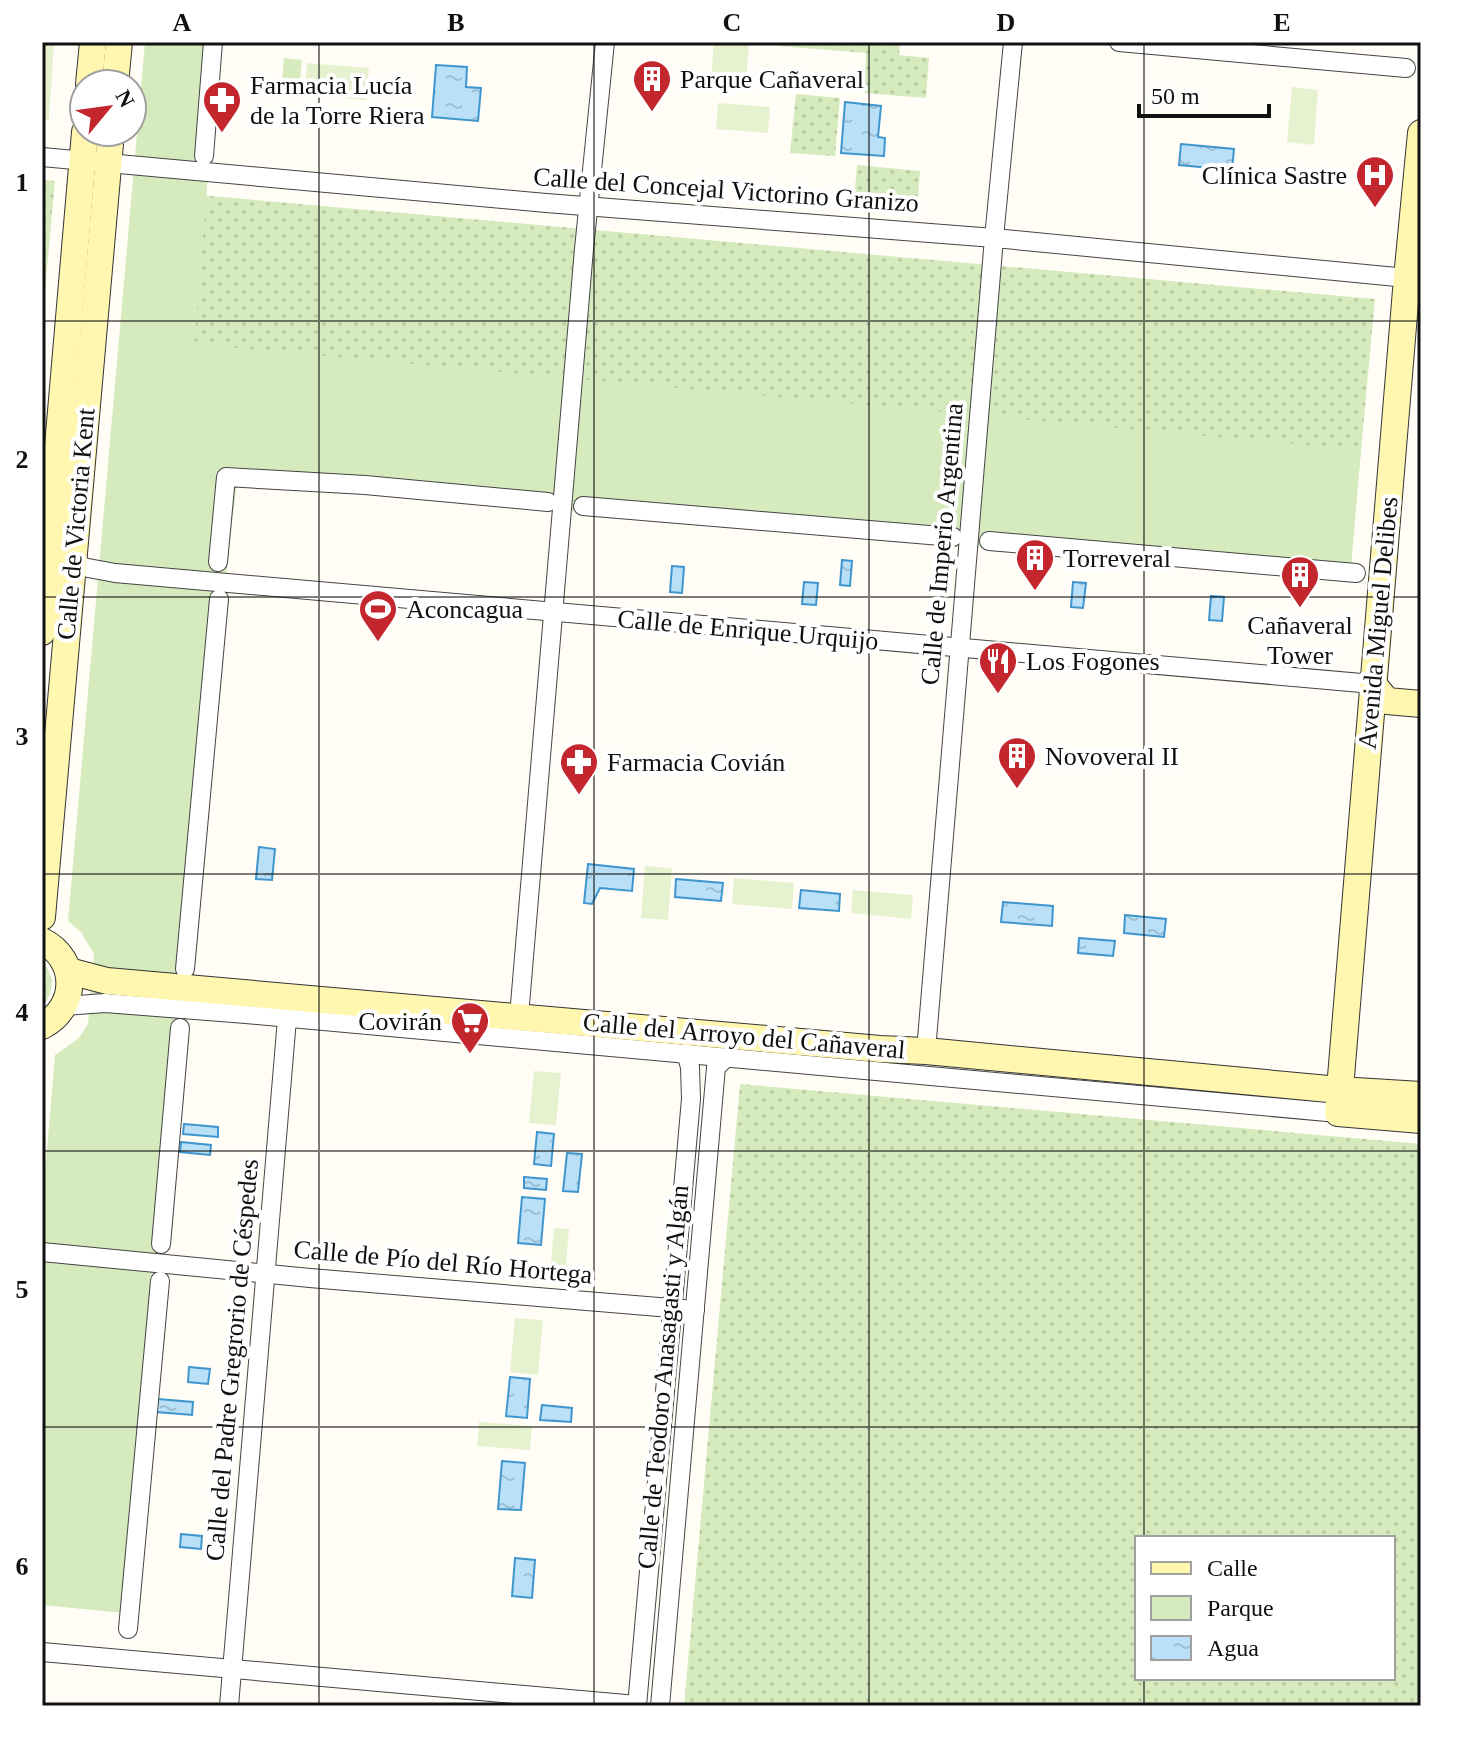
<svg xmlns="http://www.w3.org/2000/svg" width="1463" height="1748" font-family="Georgia,serif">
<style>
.grass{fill:url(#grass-dots);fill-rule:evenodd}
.park{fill:#d5ebbd}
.pitch{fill:#e6f2cf}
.water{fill:url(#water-ripples);stroke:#3f96cf;stroke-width:2}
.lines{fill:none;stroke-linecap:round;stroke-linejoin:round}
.street-casing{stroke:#444;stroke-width:20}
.secondary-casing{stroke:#333;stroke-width:28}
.street{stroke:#fff;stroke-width:18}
.secondary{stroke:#fff6b0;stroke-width:26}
.grid{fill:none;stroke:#111;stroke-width:2;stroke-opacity:0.55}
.labels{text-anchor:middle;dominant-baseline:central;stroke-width:8;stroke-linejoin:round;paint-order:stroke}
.poi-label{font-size:26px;fill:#111;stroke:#fff;text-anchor:start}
.street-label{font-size:26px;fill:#111;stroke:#fff}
.neatline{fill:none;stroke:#111;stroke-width:3}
.grid-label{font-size:26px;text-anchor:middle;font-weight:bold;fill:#111}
</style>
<defs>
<pattern id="grass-dots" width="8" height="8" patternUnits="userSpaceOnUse" patternTransform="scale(2)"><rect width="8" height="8" fill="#d5ebbd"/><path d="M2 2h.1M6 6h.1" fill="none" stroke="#b6c8a1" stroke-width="1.8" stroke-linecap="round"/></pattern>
<pattern id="water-ripples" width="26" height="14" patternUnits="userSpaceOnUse" patternTransform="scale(2)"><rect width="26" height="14" fill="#b9e0f7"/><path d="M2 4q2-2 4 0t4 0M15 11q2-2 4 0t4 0" fill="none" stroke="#9ebfd3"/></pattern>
</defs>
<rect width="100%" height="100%" fill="#fffdf5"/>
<g class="grass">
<path d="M779,42H900L899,55L929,58L926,98L864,93L866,53L779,46Z"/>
<path d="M796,94L840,98L835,156L790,153Z"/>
<path d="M857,165L920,171L917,207L854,201Z"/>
<path d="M42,180L55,181L42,323Z"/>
<path d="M153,191L1375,299L1357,493L204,388Z"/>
<path d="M42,961C55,976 55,992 42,1006Z"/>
<path d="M740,1084L1421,1144V1706H684ZM1137,1538H1393V1678H1137Z"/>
</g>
<g class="park">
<path d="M145,42H219L194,344L1361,450L1350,580L237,481L228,558L134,1614L42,1605V1208L55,1055L78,1039L88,1024L94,954L81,932L68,921Z"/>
<path d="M284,58L302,60L298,97L281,95Z"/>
</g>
<g class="pitch">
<path d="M42,42H54L49,120H42Z"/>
<path d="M714,42H749L746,83L711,80Z"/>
<path d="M307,63L369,68L366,100L305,95Z"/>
<path d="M1292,87L1318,90L1314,145L1287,142Z"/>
<path d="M718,103L770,107L768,133L716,129Z"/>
<path d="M645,866L672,868L668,920L641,918Z"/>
<path d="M734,878L794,883L792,909L732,904Z"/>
<path d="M853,890L913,895L911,919L851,913Z"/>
<path d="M534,1071L561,1073L556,1125L529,1123Z"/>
<path d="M554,1228L569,1229L565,1275L550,1273Z"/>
<path d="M515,1318L543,1320L538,1375L510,1372Z"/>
<path d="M479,1422L532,1426L530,1450L477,1446Z"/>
</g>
<g class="water">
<path d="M436,65L467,67L466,87L481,88L478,121L432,117Z"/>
<path d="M845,102L881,106L878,137L885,138L884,156L841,153Z"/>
<path d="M1181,144L1234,149L1232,170L1179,165Z"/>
<path d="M842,560L852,561L850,586L840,585Z"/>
<path d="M672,566L684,567L682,593L670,592Z"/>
<path d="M804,582L818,583L816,605L802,604Z"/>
<path d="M1073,582L1086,583L1083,608L1071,607Z"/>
<path d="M1211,596L1224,597L1222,621L1209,620Z"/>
<path d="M259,847L275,849L272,880L256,879Z"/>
<path d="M588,864L634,869L632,891L600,888L592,904L584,903Z"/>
<path d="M676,879L723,883L721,901L675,897Z"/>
<path d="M801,890L840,894L839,911L799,908Z"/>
<path d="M1003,902L1053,906L1052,926L1001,922Z"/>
<path d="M1125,915L1166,919L1164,937L1124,933Z"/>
<path d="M1079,938L1115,941L1113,956L1078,953Z"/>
<path d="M184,1124L218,1127V1137L183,1134Z"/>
<path d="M537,1132L554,1134L551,1166L534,1164Z"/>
<path d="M181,1142L211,1145L210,1155L180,1152Z"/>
<path d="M567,1153L582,1154L578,1192L563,1191Z"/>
<path d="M524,1177L547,1179L546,1190L524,1188Z"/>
<path d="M522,1197L545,1199L541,1245L518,1243Z"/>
<path d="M189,1367L210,1369L208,1384L188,1382Z"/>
<path d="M510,1377L530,1379L527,1418L506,1416Z"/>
<path d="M158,1399L193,1402L192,1415L156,1412Z"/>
<path d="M542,1405L572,1408L571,1422L540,1420Z"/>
<path d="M502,1461L525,1463L521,1510L498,1509Z"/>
<path d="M181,1534L202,1536L201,1549L180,1547Z"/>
<path d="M515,1558L535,1560L532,1598L512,1596Z"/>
</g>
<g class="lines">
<defs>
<g id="street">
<path d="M1119,42L1406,68"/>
<path d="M204,156L213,42"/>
<path d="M42,157L546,203L994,238L1407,278"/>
<path d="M583,506L953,537"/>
<path d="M989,541L1356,573"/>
<path d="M72,555L83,567L115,573L1373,684"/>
<path d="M218,562L226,477L365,485L548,502"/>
<path d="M185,969L219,599"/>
<path d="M64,1006L105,1003L246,1014L1338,1113"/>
<path d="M519,1016L584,249L605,42"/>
<path d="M926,1051L994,238L1013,42"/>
<path d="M161,1244L180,1028"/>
<path d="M42,1252L310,1278L695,1310"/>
<path d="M128,1629L160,1281"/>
<path d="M42,1652L637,1705"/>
<path d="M229,1706L287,1019"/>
<path d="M637,1706L691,1099L690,1067L686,1053"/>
<path d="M660,1706L716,1067L727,1057"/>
</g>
<g id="secondary">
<path d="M89,84L93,42"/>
<path d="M115,84L119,42"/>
<path d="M1421,133L1407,278L1338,1113L1421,1120"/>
<path d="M42,632L85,132"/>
<path d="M1373,684L1387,701L1421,704"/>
<path d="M42,917L111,132"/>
<path d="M42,941C79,959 78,1008 42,1026"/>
<path d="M69,971L107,981L880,1049L926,1051L1339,1090L1421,1095"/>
</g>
</defs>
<use href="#street" class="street-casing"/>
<use href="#secondary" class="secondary-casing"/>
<use href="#street" class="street"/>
<use href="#secondary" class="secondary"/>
</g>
<path class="grid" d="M319,42V1706M594,42V1706M869,42V1706M1144,42V1538M42,321H1421M42,597H1421M42,874H1421M42,1151H1421M42,1427H1421M1144,1678V1706"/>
<defs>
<symbol id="building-pin" viewBox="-11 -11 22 30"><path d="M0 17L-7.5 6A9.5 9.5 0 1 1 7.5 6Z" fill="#c4262e" stroke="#fff"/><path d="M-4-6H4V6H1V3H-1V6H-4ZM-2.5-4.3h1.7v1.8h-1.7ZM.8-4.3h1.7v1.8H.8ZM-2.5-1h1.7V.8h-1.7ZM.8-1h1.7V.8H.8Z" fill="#fff"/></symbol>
<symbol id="pharmacy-pin" viewBox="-11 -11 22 30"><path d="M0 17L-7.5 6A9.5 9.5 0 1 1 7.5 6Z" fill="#c4262e" stroke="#fff"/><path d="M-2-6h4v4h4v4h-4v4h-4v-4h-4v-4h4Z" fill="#fff"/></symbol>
<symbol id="hospital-pin" viewBox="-11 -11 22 30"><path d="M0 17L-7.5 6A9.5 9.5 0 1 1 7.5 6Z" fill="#c4262e" stroke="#fff"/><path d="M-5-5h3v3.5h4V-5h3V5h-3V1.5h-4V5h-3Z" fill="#fff"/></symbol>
<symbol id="stadium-pin" viewBox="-11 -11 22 30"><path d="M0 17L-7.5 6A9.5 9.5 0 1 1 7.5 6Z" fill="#c4262e" stroke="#fff"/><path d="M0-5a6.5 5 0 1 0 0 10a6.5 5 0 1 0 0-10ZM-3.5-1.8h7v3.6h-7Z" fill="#fff"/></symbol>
<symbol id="restaurant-pin" viewBox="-11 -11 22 30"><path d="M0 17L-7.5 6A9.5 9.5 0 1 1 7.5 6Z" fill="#c4262e" stroke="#fff"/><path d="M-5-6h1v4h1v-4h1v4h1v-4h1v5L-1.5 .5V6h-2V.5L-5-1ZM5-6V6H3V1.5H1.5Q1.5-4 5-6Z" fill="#fff"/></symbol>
<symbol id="supermarket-pin" viewBox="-11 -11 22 30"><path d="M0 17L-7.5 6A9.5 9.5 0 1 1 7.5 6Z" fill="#c4262e" stroke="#fff"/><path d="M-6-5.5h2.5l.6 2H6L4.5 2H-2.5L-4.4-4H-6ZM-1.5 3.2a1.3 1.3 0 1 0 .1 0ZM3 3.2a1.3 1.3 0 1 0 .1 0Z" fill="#fff"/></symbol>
</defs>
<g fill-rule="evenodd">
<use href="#building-pin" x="630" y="57" width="44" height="60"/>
<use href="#pharmacy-pin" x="200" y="78" width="44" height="60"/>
<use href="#hospital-pin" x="1353" y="153" width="44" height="60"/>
<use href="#building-pin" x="1013" y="536" width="44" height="60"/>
<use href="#building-pin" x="1278" y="553" width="44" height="60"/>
<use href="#stadium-pin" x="356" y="587" width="44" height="60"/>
<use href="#restaurant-pin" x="976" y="639" width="44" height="60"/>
<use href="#building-pin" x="995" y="734" width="44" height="60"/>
<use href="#pharmacy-pin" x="557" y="740" width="44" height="60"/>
<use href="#supermarket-pin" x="448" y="999" width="44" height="60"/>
</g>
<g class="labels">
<g class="poi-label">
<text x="680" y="79">Parque Cañaveral</text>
<text x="250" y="85">Farmacia Lucía<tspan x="250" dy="30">de la Torre Riera</tspan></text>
<text x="1347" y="175" text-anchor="end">Clínica Sastre</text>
<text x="1063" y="558">Torreveral</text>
<text x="406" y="609">Aconcagua</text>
<text x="1300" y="625" text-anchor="middle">Cañaveral<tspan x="1300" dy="30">Tower</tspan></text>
<text x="1026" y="661">Los Fogones</text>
<text x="1045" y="756">Novoveral II</text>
<text x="607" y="762">Farmacia Covián</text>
<text x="442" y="1021" text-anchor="end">Covirán</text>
</g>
<g class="street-label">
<text transform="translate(726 190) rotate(4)">Calle del Concejal Victorino Granizo</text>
<text transform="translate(76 524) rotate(-85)">Calle de Victoria Kent</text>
<text transform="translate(942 544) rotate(-85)">Calle de Imperio Argentina</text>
<text transform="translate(1378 623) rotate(-85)">Avenida Miguel Delibes</text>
<text transform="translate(748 630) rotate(5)">Calle de Enrique Urquijo</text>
<text transform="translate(744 1036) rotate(5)">Calle del Arroyo del Cañaveral</text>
<text transform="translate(443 1262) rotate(5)">Calle de Pío del Río Hortega</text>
<text transform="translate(232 1360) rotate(-85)">Calle del Padre Gregrorio de Céspedes</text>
<text transform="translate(663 1377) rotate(-85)">Calle de Teodoro Anasagasti y Algán</text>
</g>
</g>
<rect width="1463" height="1748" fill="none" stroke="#ffffff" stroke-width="88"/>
<rect x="1135" y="1536" width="260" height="144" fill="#ffffff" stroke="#a0a0a0" stroke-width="2"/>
<rect x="1151" y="1562" width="40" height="12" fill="#fff6b0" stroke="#a0a0a0" stroke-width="2"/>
<text x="1207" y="1576" font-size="24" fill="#111111">Calle</text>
<rect x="1151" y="1596" width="40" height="24" fill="#d5ebbd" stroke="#a0a0a0" stroke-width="2"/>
<text x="1207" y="1616" font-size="24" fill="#111111">Parque</text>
<rect x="1151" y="1636" width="40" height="24" fill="url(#water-ripples)" stroke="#a0a0a0" stroke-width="2"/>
<text x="1207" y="1656" font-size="24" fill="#111111">Agua</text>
<g transform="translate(108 108) rotate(61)"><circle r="38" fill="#ffffff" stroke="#a0a0a0" stroke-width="2"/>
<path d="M0-6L14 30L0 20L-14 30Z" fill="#c4262e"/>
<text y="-12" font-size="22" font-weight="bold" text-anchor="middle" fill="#111111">N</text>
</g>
<path d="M1139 104v12h130v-12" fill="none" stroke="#111111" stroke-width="4"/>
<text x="1151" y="104" font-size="24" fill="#111111" stroke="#ffffff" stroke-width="6" paint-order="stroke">50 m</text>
<rect x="44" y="44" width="1375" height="1660" class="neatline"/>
<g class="grid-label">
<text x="182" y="31">A</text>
<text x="456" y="31">B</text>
<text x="732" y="31">C</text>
<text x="1006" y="31">D</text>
<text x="1282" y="31">E</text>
<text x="22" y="191">1</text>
<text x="22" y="468">2</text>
<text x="22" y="745">3</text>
<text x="22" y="1021">4</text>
<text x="22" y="1298">5</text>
<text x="22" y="1575">6</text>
</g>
</svg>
